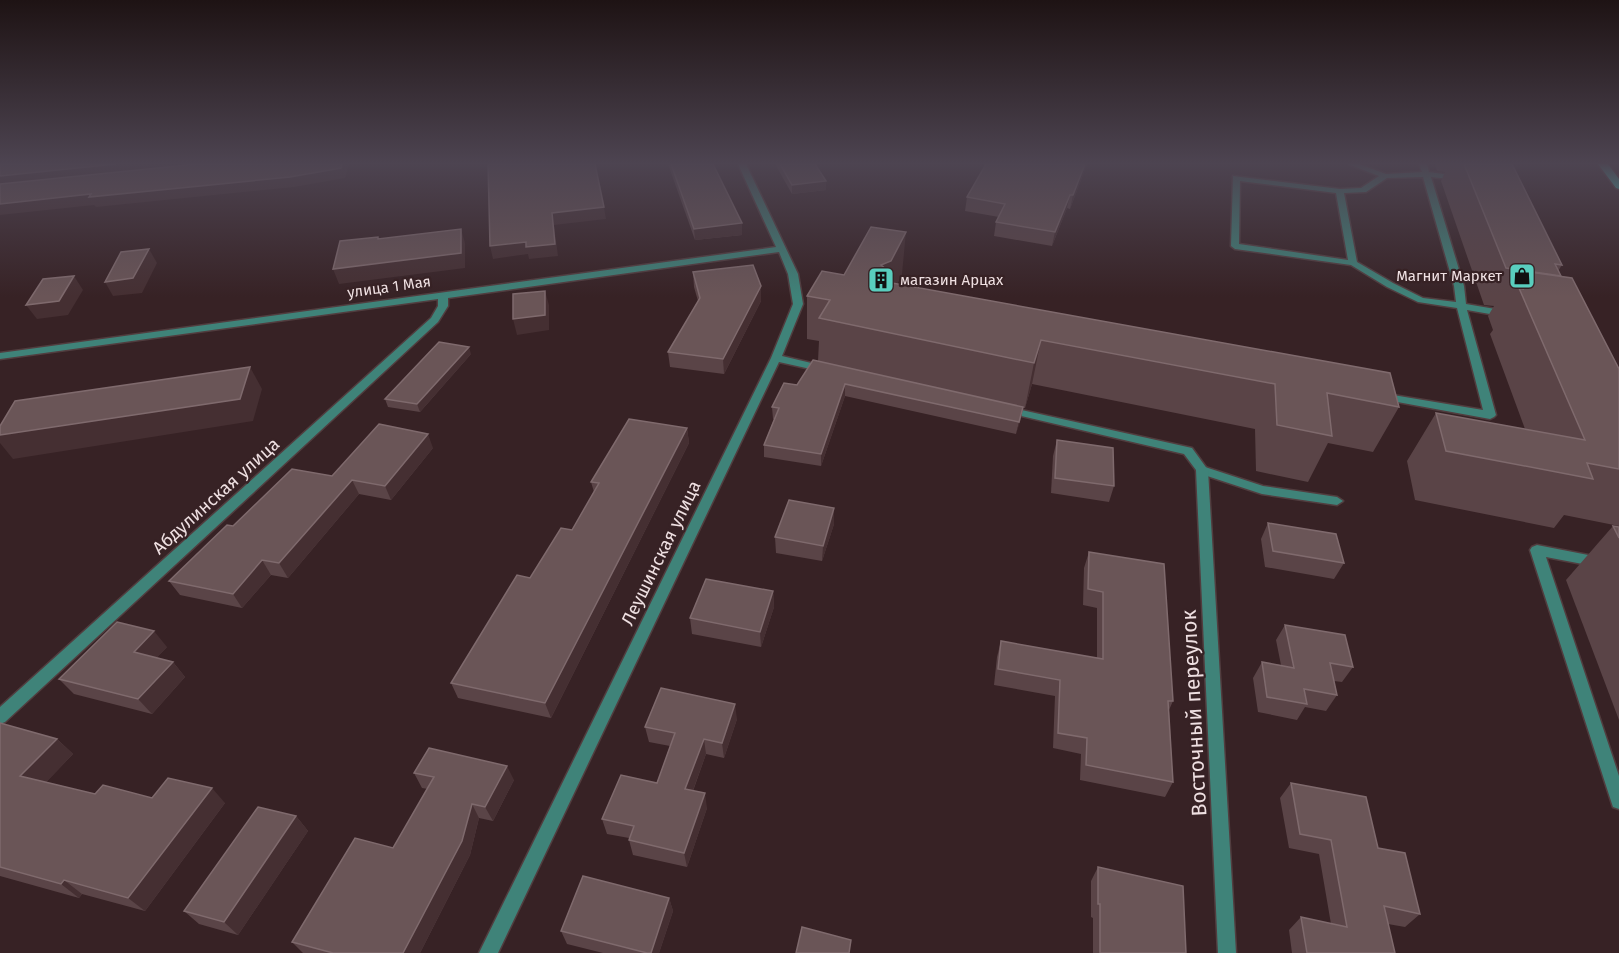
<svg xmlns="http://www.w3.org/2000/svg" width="1619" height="953" font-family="'Fira Sans',sans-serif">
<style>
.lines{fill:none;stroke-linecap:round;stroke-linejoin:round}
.service-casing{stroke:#513d3f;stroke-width:3}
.minor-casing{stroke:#513d3f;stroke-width:3}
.primary-casing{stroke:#513d3f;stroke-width:3}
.service{fill:#3f8379;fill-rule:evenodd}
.minor{fill:#3f8379;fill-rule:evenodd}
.primary{fill:#38ddcb;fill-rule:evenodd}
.wall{fill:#5a4447}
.shaded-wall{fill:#452f32}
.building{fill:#6a5557;stroke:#7f6a6d;stroke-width:1.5}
.labels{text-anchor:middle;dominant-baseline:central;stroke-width:4.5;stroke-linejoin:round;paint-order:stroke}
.far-poi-label{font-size:15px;fill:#efe0e2;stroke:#372225;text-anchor:end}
.far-street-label{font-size:15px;fill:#efe0e2;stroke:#372225}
.street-label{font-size:18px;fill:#efe0e2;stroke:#372225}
.near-street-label{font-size:21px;fill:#efe0e2;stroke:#372225}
</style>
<rect width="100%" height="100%" fill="#372225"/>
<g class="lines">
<defs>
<g id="service">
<path d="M1348,164H1359L1386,174L1422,172L1419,164H1427L1429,172L1459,176L1463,178L1459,180L1431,177L1464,286L1466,304L1507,311L1512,314L1507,317L1467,310L1496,415L1494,417L1490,419L1381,399L1376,396L1381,393L1483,410L1457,308L1418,302L1387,287L1351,265L1235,249L1231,246L1233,176L1340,189L1361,188L1379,176ZM1423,177L1454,286L1456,302L1423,298L1393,283L1357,262L1344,193L1366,192L1387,178ZM1240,181L1336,193L1348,260L1239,244Z"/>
<path d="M1202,466L1263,486L1337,497L1343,501L1337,505L1262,494L1198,473L1196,470L1198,467Z"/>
<path d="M1537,545L1619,561V571L1546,557L1619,776V809L1613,807L1611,801L1530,550L1532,547Z"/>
</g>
<g id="minor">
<path d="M738,164H746L798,274L803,304L782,356L828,367L829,369L824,372L779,362L498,953H479L771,358L793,304L788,274L779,252L448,298V306L438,322L5,722L0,724V707L431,318L438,306V299L0,359V353L776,247Z"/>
<path d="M1008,407L1192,448L1208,470L1236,953H1218L1196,470L1184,454L1004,412L1002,410L1004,408Z"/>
</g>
<path id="primary" d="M1598,164H1608L1619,179V189L1616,188Z"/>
</defs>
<use href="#service" class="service-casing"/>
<use href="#minor" class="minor-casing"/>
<use href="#primary" class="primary-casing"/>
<use href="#service" class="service"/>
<use href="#minor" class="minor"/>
<use href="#primary" class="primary"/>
</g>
<g class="wall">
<path d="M668,164H713L742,235L695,240Z"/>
<path d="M775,164H815L826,190L792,194Z"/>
<path d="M1087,164L1070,209L1067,208L1052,246L994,236L996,222L999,217L965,211L967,197Z"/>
<path d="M1435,164H1512L1562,265L1558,271L1560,277L1619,369V526L1564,515L1554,528L1415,500L1407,461L1436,413L1525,429L1490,334L1493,330L1488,316L1494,306L1484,305L1441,181L1445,172L1437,171Z"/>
<path d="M693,272L761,286V301L724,374L670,367L668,352L698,301L694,287Z"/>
<path d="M902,274L897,284L1399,407L1373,452L1328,443L1308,482L1256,471L1255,429L1032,384L1025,408H1023L1016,434L845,396L821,466L764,457V445L774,419H773L772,407L797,385L818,361L819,341L807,339V296L844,275Z"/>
<path d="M471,354L420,412L388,407L385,399Z"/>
<path d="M687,428L689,443L551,718L458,698L451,683L530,578L572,530L594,492L591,482Z"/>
<path d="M1057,440L1114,486L1109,502L1051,493L1053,456Z"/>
<path d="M433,448L391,500L359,494L288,578L271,575L242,608L180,595L169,581L233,526L332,476Z"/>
<path d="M834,508V524L822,561L776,553L775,537Z"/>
<path d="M1268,523L1344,563L1334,579L1265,567L1261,539Z"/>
<path d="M1613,526L1619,527V720L1566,580Z"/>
<path d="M1089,552L1173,701L1169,710L1173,782L1165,797L1080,780L1081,754L1053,748L1055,696L994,685L997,657L1001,641L1097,658V608L1083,605L1084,568Z"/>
<path d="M773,591L774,607L761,647L692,634L690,618Z"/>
<path d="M1285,625L1353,667L1342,682L1334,681L1337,695L1326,711L1305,707L1297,720L1258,712L1253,678L1262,662L1281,665L1276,640Z"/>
<path d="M167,647L156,658L173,662L185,677L152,714L74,694L59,679Z"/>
<path d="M737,719L724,758L706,754L693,791L707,808L687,867L633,855L629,840V838L607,834L602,819L657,783L670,746L649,742L645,727Z"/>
<path d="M0,723L57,739L73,754L46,782L95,794L225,803L145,911L82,894L79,898L0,876Z"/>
<path d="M414,773L514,780L493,821L479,818L470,855L420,953H303L292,942L393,848L428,789L422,788Z"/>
<path d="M1291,783L1378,848L1420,914L1405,927L1388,924L1395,953H1292L1289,930L1301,917L1331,924L1319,854L1289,848L1280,798Z"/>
<path d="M296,816L308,831L238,935L199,924L184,911Z"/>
<path d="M1098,867L1186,953H1093V918L1091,917V881Z"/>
<path d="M669,898L673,911L659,953H603L567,944L561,931Z"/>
</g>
<g class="shaded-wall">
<path d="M116,164H219L0,187V176Z"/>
<path d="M342,164H349L345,178L294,187L96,207L94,205L0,215V204Z"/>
<path d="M1085,164H1087L1070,209L1073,195Z"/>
<path d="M826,181V190L792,194V185Z"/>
<path d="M1070,195L1067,208L1052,246L1055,232Z"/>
<path d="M604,207L606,219L554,225L558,256L529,259L528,254L493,259L490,246L526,242L552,213Z"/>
<path d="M742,223V235L695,240L694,229Z"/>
<path d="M461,229L465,243V268L339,284L333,269Z"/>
<path d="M906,232L902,274L888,303L879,307L881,265Z"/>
<path d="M149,249L157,263L142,293L113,296L105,282Z"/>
<path d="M74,276L83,290L68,315L37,319L26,305Z"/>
<path d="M761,286V301L724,374L723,359Z"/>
<path d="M545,291L549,305V330L517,335L513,319Z"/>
<path d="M1041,340L1032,384L1025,408L1034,363Z"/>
<path d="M469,347L471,354L420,412L417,404Z"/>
<path d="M250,367L262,389L253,421L13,459L0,443V435Z"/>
<path d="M845,384V396L821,466V454Z"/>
<path d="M1023,407L1021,419L1016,434L1019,422Z"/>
<path d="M687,428L689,443L551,718L545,703Z"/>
<path d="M428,434L433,448L391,500L385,486Z"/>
<path d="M352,480L359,494L288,578L279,563Z"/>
<path d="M834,508V524L822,561L823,546Z"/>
<path d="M262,560L271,575L242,608L233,594Z"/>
<path d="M773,591L774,607L761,647L760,632Z"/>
<path d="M154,631L167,647L147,668L134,652Z"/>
<path d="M173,662L185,677L152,714L138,699Z"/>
<path d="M735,704L737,719L724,758L722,743Z"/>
<path d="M57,739L73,754L38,791L20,776Z"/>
<path d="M704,739L706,754L688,804L685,789Z"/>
<path d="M507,766L514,780L493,821L485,807Z"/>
<path d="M212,788L225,803L145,911L128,898Z"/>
<path d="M705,793L707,808L687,867L684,853Z"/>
<path d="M472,804L479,818L470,855L420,953H403Z"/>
<path d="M296,816L308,831L238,935L224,922Z"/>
<path d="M64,880L82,894L79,898L61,884Z"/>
<path d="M669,898L673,911L659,953H651Z"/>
</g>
<g class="building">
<path d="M0,164H116L0,176Z"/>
<path d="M197,164H342L341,168L290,177L89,197L91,194L0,204V184Z"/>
<path d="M488,164H595L604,207L552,213L555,244L526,247V242L490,246Z"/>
<path d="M671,164H713L742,223L694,229Z"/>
<path d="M780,164H815L826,181L792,185Z"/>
<path d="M986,164H1085L1073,195H1070L1055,232L996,222L1005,204L967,197Z"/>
<path d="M1464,164H1512L1562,265L1555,264L1561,276L1506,268Z"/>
<path d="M871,227L906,232L891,261L881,265L887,270L881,281L1390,373L1399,407L1327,393L1332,436L1277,425L1275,384L1041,340L1034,363L819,318L830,300L807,296L822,271L844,275Z"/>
<path d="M461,229V253L333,269L340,241L378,237V239Z"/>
<path d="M149,249L133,278L105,282L121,252Z"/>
<path d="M753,265L761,286L723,359L668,352L700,298L693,272Z"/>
<path d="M1515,270L1572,278L1619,369V469L1587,463L1593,479L1446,451L1436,413L1585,440L1519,288L1523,289Z"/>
<path d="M74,276L59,301L26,305L43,279Z"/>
<path d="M545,291V315L513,319V294Z"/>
<path d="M439,342L469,347L417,404L385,399Z"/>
<path d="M813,360L1023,407L1019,422L845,384L821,454L764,445L779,408L772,407L784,383L797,385Z"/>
<path d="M250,367L240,399L0,435V426L15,401Z"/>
<path d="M629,419L687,428L545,703L451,683L517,575L530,578L561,528L572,530L599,483L591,482Z"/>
<path d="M379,424L428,434L385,486L352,480L279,563L262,560L233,594L169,581L227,525L233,526L292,469L332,476Z"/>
<path d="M1057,440L1113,448L1114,486L1055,478Z"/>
<path d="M789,500L834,508L823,546L775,537Z"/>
<path d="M1268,523L1336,534L1344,563L1273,551Z"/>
<path d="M1613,526L1619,527V538Z"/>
<path d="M1089,552L1164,564L1173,701H1168L1173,782L1086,765L1087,738L1058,733L1060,680L998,669L1001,641L1103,659V592L1088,589Z"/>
<path d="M706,579L773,591L760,632L690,618Z"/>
<path d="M117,622L154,631L134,652L173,662L138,699L59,679Z"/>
<path d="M1285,625L1345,635L1353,667L1330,663L1337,695L1304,689L1307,704L1267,697L1262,662L1294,668Z"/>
<path d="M661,688L735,704L722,743L704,739L685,789L705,793L684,853L629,840L634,826L602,819L621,775L657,783L675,733L645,727Z"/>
<path d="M0,723L57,739L20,776L95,794L103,785L152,798L168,778L212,788L128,898L64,880L61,884L0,867Z"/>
<path d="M429,748L507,766L485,807L472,804L462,841L403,953H333L292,942L355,838L393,848L434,777L414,773Z"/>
<path d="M1291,783L1366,797L1378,848L1405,853L1420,914L1384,906L1395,953H1307L1301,917L1347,927L1331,840L1300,834Z"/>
<path d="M258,807L296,816L224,922L184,911Z"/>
<path d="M1098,867L1183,886L1186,953H1100V904H1098Z"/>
<path d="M583,876L669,898L651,953H647L561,931Z"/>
<path d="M802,927L851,940L849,953H796Z"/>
</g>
<linearGradient id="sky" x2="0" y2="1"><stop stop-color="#1e1314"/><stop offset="0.55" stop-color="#4d4451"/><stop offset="1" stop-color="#4d4451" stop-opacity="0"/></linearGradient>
<rect width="1619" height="297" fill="url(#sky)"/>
<defs>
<symbol id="shop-square" viewBox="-11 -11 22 22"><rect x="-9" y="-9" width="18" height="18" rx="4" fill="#59cebe" stroke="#372225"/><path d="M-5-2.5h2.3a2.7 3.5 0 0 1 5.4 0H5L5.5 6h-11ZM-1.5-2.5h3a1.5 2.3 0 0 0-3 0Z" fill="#111"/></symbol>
<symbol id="building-square" viewBox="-11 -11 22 22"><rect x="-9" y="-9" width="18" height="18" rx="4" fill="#59cebe" stroke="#372225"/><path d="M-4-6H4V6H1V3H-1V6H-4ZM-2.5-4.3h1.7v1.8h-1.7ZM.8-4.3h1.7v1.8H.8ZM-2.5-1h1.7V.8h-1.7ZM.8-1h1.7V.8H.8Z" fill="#111"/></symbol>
</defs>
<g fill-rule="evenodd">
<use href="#shop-square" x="1507" y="261" width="30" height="30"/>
<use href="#building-square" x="866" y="265" width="30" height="30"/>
</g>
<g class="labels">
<g class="far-poi-label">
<text x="1502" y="276">Магнит Маркет</text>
<text x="900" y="280" text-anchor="start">магазин Арцах</text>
</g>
<g class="far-street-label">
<text transform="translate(389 287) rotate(-8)">улица 1 Мая</text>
</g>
<g class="street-label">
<text transform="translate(216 496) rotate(-42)">Абдулинская улица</text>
<text transform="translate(661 553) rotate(-64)">Леушинская улица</text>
</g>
<g class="near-street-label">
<text transform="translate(1194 713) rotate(-93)">Восточный переулок</text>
</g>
</g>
</svg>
